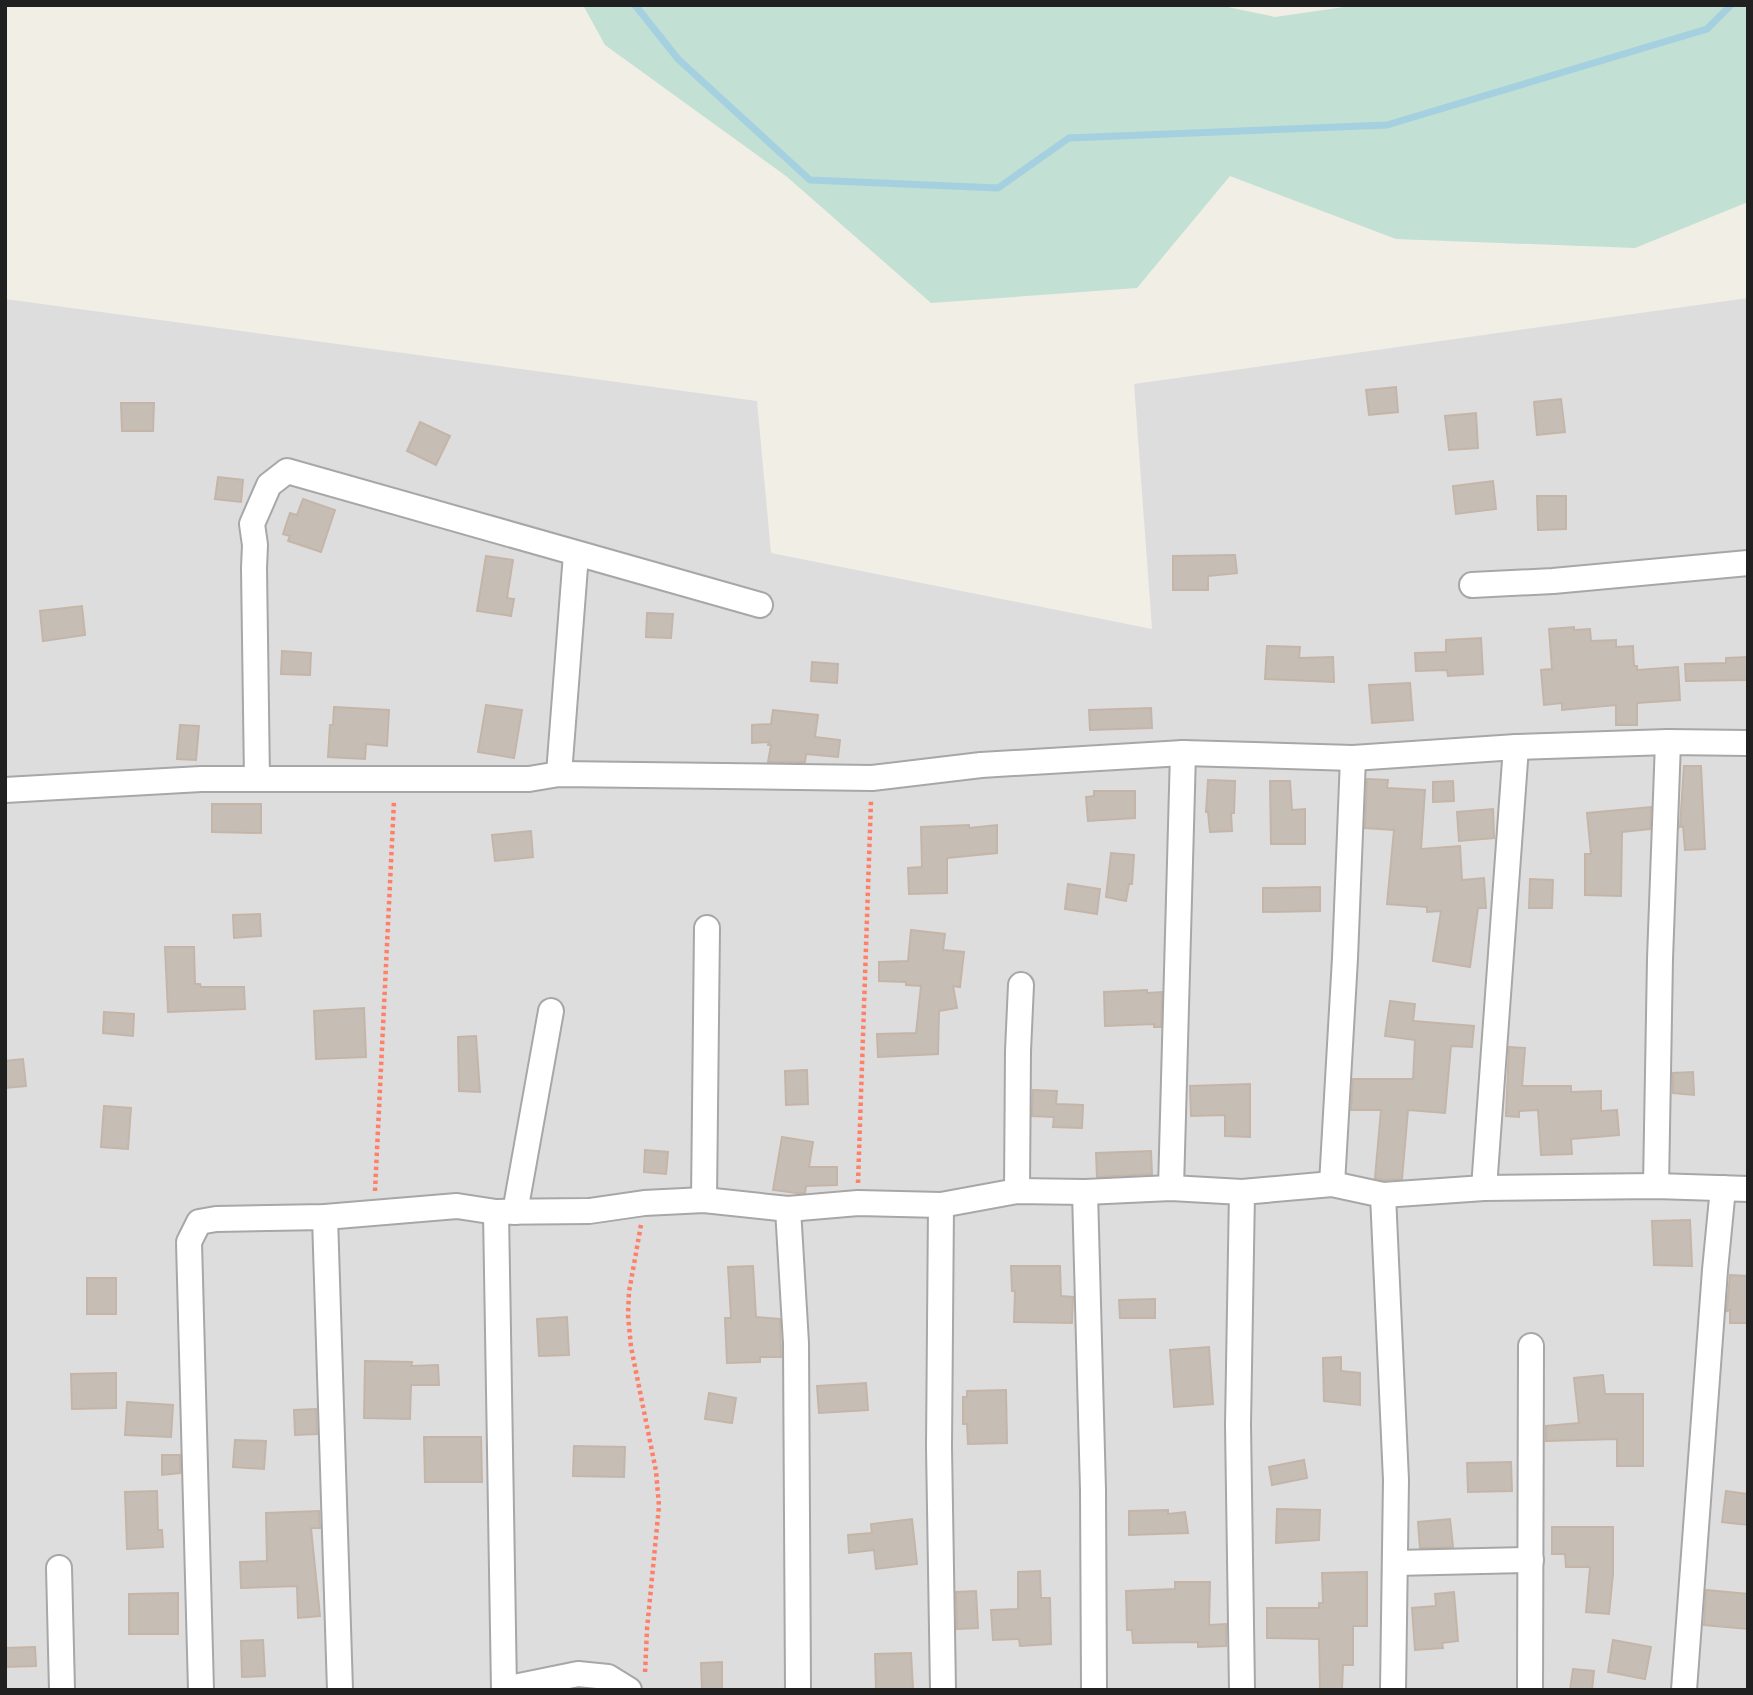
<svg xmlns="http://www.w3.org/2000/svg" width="1753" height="1695" font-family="Roboto,sans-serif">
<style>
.residential{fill:#dedddd}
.wetland{fill:#c2e0d4}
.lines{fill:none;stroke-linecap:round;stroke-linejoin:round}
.stream{stroke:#a5d0e0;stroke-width:7}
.building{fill:#c6beb5;stroke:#c4b5a8;stroke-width:2}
.minor-casing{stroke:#a7a7a7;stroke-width:28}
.path{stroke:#ff7f69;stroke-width:4.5;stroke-dasharray:3.5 3.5;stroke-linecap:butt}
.minor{stroke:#fff;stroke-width:24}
</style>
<rect width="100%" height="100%" fill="#f1eee6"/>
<path class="residential" d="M1748,298V1690H5V299L757,401L771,553L1152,629L1134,384Z"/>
<path class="wetland" d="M583,5H1218L1275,17L1358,5H1748V202L1635,248L1396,239L1230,176L1137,288L931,303L786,176L605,45Z"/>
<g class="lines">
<path class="stream" d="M635,5L678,59L810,180L998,188L1069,138L1387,125L1707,29L1731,5"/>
</g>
<g class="building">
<path d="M1396,387L1398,412L1369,415L1366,390Z"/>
<path d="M1561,399L1565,432L1537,435L1534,402Z"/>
<path d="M121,403H154L153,431H122Z"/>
<path d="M1476,413L1478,448L1449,450L1445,416Z"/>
<path d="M420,422L450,436L436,465L407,451Z"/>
<path d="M218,477L243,480L241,502L215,499Z"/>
<path d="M1493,481L1496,509L1456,514L1453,486Z"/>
<path d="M1537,496H1566V529L1538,530Z"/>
<path d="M303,499L335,510L321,552L288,541L290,536L283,534L290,513L297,515Z"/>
<path d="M1235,555L1237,573L1208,576V590H1173V556Z"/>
<path d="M486,556L513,560L507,598L514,599L511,616L477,611Z"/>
<path d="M82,606L85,635L43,641L40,611Z"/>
<path d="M647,613L673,614L671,638L646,637Z"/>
<path d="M1574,627V630L1590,629L1591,641L1616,640V647L1633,646L1634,666H1637V670L1678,667L1680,700L1637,703V725H1616V705L1562,710V703L1544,705L1541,670L1552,669L1549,629Z"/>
<path d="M1481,638L1483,674L1448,676L1447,670L1416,671L1415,653L1446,652V640Z"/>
<path d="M1267,646L1300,647L1299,658L1333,657L1334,682L1265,679Z"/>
<path d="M282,651L311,653L310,675L281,674Z"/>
<path d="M1748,657V680L1686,681L1685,664L1726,663V658Z"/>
<path d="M812,662L838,664L837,683L811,681Z"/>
<path d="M1410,683L1413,720L1372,723L1369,685Z"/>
<path d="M486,705L522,710L514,758L478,752Z"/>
<path d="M334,707L389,710L387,746L366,744L365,759L328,757L330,725H333Z"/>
<path d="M1151,708L1152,728L1090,730L1089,710Z"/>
<path d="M773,710L818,715L815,737L840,740L838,757L806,754L805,762H768L771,745H768L769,742L752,743V725L771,724Z"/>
<path d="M180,725L199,726L196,760L177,759Z"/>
<path d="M1684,766H1701L1705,849L1685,850L1683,826L1680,827Z"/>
<path d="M1367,779L1388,780L1387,788L1425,790L1421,849L1460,846L1462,880L1484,878L1486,908H1478L1470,967L1433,961L1441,911L1427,912V907L1387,904L1394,830L1365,828Z"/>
<path d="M1208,780L1235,781L1234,813H1231L1232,831L1210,832L1208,812H1206Z"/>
<path d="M1270,781H1290L1292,810L1305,809V844H1271Z"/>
<path d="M1453,781L1454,801L1433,802V782Z"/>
<path d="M1094,791H1135V818L1088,821L1086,797L1094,796Z"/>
<path d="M212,804H261V833L212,832Z"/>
<path d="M1651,807L1650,829L1622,832L1621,896L1585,895V854H1591L1587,813Z"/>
<path d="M1493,809L1494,838L1459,841L1457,812Z"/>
<path d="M969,825V828L997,825V853L947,858V893L909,894L908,868L922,867L921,827Z"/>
<path d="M531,831L533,857L495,861L492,835Z"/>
<path d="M1111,853L1134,855L1132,884H1129L1126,901L1106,897Z"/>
<path d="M1530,879L1553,880L1552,908H1529Z"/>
<path d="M1068,884L1100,889L1097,914L1065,909Z"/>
<path d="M1320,887V911L1263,912V888Z"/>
<path d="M260,914L261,936L234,938L233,915Z"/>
<path d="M911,930L945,934L943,950L964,952L960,987L953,986L957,1008L939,1011L938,1054L878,1057L877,1034L916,1033L921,986L906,985V982L879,981V962L908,961Z"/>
<path d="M165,947H194L195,984H200L201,987H244L245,1009L168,1012Z"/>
<path d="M1147,990V993L1162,992L1161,1027H1154V1024L1105,1026L1104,992Z"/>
<path d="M1390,1001L1415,1004L1413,1021L1474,1026L1472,1047L1451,1046L1445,1113L1408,1110L1402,1179L1384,1180L1375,1178L1381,1110H1351L1353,1079H1413L1415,1040L1385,1036Z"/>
<path d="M364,1008L366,1057L316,1059L314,1011Z"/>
<path d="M104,1012L134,1014L133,1036L103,1033Z"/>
<path d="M476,1036L480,1092L459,1091L458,1037Z"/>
<path d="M1509,1047L1525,1048L1522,1086H1571V1092L1601,1091V1111L1617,1110L1619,1135L1571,1139L1572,1154L1541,1155L1538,1110L1519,1111V1117L1506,1116Z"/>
<path d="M23,1059L26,1086L5,1088V1061Z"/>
<path d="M807,1070L808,1104L786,1105L785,1071Z"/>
<path d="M1693,1072L1694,1095L1673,1093V1073Z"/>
<path d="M1250,1084V1137L1225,1136V1115L1191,1116L1190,1086Z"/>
<path d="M1033,1090L1057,1091L1056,1104L1083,1105L1082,1128L1053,1127L1054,1117L1032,1116Z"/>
<path d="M104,1106L131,1108L128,1149L101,1147Z"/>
<path d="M782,1137L813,1142L809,1167H837V1185L806,1186L805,1193H797L773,1190Z"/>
<path d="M645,1150L668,1152L666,1174L644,1172Z"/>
<path d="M1151,1151L1152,1174L1097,1177L1096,1153Z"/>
<path d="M1690,1220L1692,1266L1654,1265L1652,1221Z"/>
<path d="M753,1266L756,1317L780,1319L781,1357H760V1362L727,1363L725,1318H731L728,1267Z"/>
<path d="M1011,1266H1060L1061,1296L1073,1297L1072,1323L1014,1322L1015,1291H1012Z"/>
<path d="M1730,1275L1748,1276V1323H1730V1310L1727,1311V1308Z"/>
<rect x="87" y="1278" width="29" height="36"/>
<path d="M1155,1299V1318H1120L1119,1300Z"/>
<path d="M567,1317L569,1355L539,1356L537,1319Z"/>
<path d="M1209,1347L1213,1404L1174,1407L1170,1350Z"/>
<path d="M1341,1357V1371L1360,1373V1405L1324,1401L1323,1358Z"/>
<path d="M365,1361L412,1362L411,1366L438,1365L439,1385H411L410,1419L364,1418Z"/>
<path d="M116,1373V1408L72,1409L71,1374Z"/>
<path d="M1603,1375L1605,1394H1643V1466H1617V1439L1546,1441V1426L1579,1423L1574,1378Z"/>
<path d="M866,1383L868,1410L819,1413L817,1386Z"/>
<path d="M1006,1390L1007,1443L968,1444L967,1424H963V1397H967V1391Z"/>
<path d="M709,1393L736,1398L732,1423L705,1419Z"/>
<path d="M127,1402L173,1405L171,1437L125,1435Z"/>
<path d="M316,1409L317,1434L295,1435L294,1410Z"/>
<path d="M424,1437H481L482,1482H425Z"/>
<path d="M235,1440L266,1441L264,1469L233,1467Z"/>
<path d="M574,1446L625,1447L624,1477L573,1476Z"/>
<path d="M162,1455H180V1473L162,1475Z"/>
<path d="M1304,1460L1307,1478L1272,1485L1269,1467Z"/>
<path d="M1511,1462L1512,1491L1468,1492L1467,1463Z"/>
<path d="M157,1491L158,1530H162L163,1547L127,1549L125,1492Z"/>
<path d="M1726,1491L1748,1494V1525L1722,1522Z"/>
<path d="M1277,1509L1320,1510L1319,1540L1276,1543Z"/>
<path d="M1168,1510V1514L1185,1512L1188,1533L1129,1535V1511Z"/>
<path d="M319,1511L320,1528H311L320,1616L298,1618L297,1586L241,1588L240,1562L267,1561L266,1513Z"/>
<path d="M912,1519L917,1564L876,1569L874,1550L849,1553L848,1535L872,1533L871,1524Z"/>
<path d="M1450,1519L1453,1547L1420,1548L1418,1522Z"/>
<path d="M1552,1527H1613V1574L1609,1614L1586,1612L1590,1567H1566L1565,1554H1552Z"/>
<path d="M1040,1571L1041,1598H1050L1051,1644L1020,1646L1019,1639L993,1640L991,1610L1018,1609V1572Z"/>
<path d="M1367,1572V1626H1353V1665H1343L1342,1690H1320L1319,1639L1267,1638V1608H1319V1603H1323L1322,1573Z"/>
<path d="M1175,1582H1210L1209,1625L1226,1624V1646L1198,1647V1642L1133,1643L1132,1630H1127L1126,1591L1175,1589Z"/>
<path d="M1706,1590L1748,1594V1629L1704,1625Z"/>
<path d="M976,1591L978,1628L957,1629L956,1592Z"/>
<path d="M1454,1592L1458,1641L1442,1643L1443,1648L1415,1650L1412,1608L1436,1606L1435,1594Z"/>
<path d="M178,1593V1634H129V1594Z"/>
<path d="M263,1640L265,1676L242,1677L241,1641Z"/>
<path d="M1613,1640L1651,1647L1645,1679L1608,1672Z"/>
<path d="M35,1647L36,1666L5,1667V1648Z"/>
<path d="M911,1653L913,1689L876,1690L875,1654Z"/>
<path d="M722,1662V1690H702L701,1663Z"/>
<path d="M1573,1669L1594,1671L1592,1690H1570Z"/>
</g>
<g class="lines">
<defs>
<g id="minor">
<path d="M1472,585L1553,581L1748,563"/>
<path d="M559,774L576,554"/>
<path d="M257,779L254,568L255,545L252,524L269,485L287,471L760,605"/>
<path d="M5,790L201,779H529L559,774L872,778L981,765L1183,753L1353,758L1516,747L1668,742L1748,743"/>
<path d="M1332,1184L1345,958L1353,758"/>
<path d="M1656,1186L1660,959L1668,742"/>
<path d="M1171,1188L1183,753"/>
<path d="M1484,1188L1516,747"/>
<path d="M1017,1191L1018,1051L1021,985"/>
<path d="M1085,1192L1093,1490L1094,1690"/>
<path d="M1242,1192L1238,1425L1242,1690"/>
<path d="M1383,1195L1396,1480L1393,1690"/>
<path d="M704,1200L707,928"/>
<path d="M941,1205L939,1447L943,1690"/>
<path d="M788,1209L796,1343L798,1690"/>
<path d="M496,1212L504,1690"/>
<path d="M515,1212L551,1011"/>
<path d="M325,1217L340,1690"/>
<path d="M1395,1563L1531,1560"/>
<path d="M59,1568L62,1690"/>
<path d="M504,1689L578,1674L608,1677L629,1690"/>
<path d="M201,1690L189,1242L199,1222L216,1219L325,1217L457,1206L496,1212L589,1211L644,1203L704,1200L788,1209L858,1203L941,1205L1017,1191L1085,1192L1171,1188L1242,1192L1332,1184L1383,1195L1484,1188L1656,1186L1748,1189"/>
<path d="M1530,1690L1531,1346"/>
<path d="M1684,1690L1715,1270L1723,1188"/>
</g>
</defs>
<use href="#minor" class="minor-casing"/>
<g class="path">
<path d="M858,1183L871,800"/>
<path d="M375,1191L394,801"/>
<path d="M641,1225L629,1292L628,1315L631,1347L656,1471L659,1506L647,1629L645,1674"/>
</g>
<use href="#minor" class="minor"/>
</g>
<rect width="1753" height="1695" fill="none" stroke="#202020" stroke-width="14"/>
</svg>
